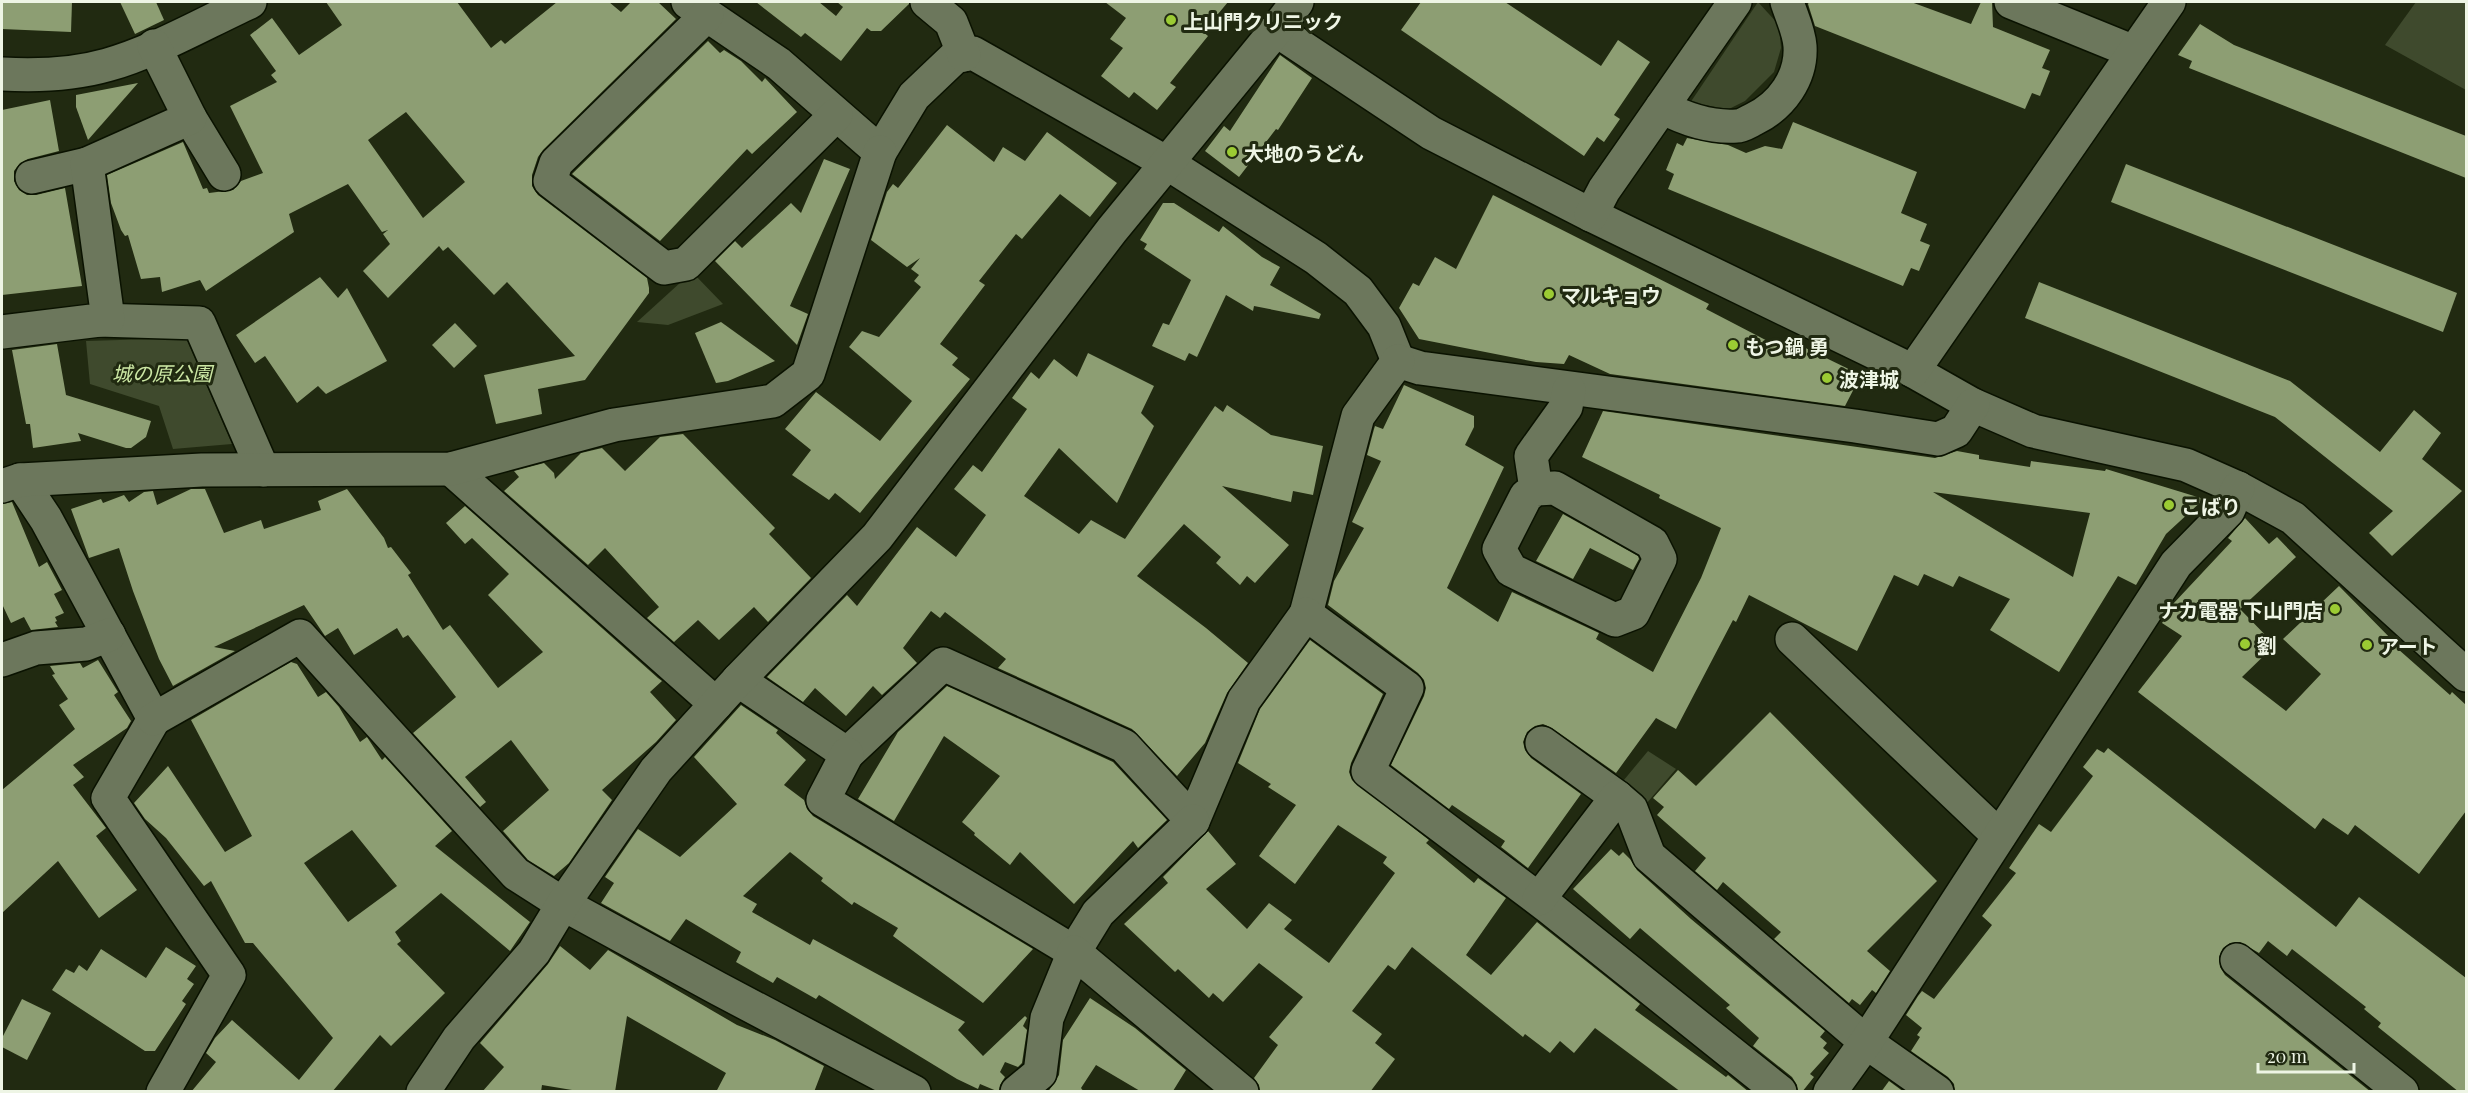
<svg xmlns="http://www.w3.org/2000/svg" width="2468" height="1093" font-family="'Playfair Display','Noto Sans JP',serif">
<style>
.green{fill:#3f4a2d}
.building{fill:#8d9e73;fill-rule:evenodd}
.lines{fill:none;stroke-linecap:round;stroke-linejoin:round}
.minor-casing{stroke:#0a1200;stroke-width:36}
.minor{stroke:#6c775c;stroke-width:33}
.poi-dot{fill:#9bcb33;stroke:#212a11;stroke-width:2}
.labels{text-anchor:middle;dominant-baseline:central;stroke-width:6;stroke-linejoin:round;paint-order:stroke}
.poi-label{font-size:20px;font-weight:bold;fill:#eef5e5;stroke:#212a11;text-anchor:start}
.park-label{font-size:20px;font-style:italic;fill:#cde8a5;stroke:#212a11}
</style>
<rect width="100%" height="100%" fill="#212a11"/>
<g class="green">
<path d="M1758,2L1779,25L1781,48L1774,72L1745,101L1729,109L1690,103Z"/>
<path d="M2416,2H2466V90L2385,45Z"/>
<path d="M692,272L723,304L668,325L637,322Z"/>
<path d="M186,338L232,444L173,449L159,406L90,384L86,341Z"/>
<path d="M1648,751L1676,769L1628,825L1604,804Z"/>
</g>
<g class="building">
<path d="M2,2H72L71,32L2,29Z"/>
<path d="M120,2H156L164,20L135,34Z"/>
<path d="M326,2H457L491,48L501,40L505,44L557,2H609L621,12L631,2H658L676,19L543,150L538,157L532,175V186L538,195L647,278L649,288V293L585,380L538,389L542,414L496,424L484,375L575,356L507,282L494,295L448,247L443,251L439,246L388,298L363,271L390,244L383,234L388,230L382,232L348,184L289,214L294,232L206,291L200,280L162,292L160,277L141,279L128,235L125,236L121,230L111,203L107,175L183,142L203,189L207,188L209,193L233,190L241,181L263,173L230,106L277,82L271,75L276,71L250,35L272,18L299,55L342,25ZM406,112L465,182L423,218L368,140Z"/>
<path d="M756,2H819L836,16L843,7L837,2H909V4L881,31H871L867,28L841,61L805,33L801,37Z"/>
<path d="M1105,2H1228L1203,32L1208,36L1170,83L1176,87L1157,110L1134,92L1129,98L1101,76L1123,48L1110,39L1126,18Z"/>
<path d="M1421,2H1505L1601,66L1618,40L1650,62L1614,115L1620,119L1604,142L1597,137L1584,156L1401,30Z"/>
<path d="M1809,2H1911L1971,24L1981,2H1992L1993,27L2050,50L2042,68L2050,71L2040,96L2032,93L2025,109L1815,26L1808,4Z"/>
<path d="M2200,24L2234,45L2466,136V178L2189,68L2192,61L2178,55Z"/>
<path d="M708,41L720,53L724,50L741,61L762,82L765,78L797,112L752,154L747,149L660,241L572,174Z"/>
<path d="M1280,55L1312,78L1278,130L1276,129L1239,177L1205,151L1224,126L1230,131Z"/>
<path d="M138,83L88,140L76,107V95Z"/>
<path d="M50,100L59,151L28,159L20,163L14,171V181L19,190L27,195H36L65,188L82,286L2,295V110Z"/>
<path d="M1793,122L1917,172L1901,213L1927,224L1920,241L1930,245L1919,271L1911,268L1903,286L1668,189L1674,174L1666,170L1677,143L1683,146L1687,138L1728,145L1746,153L1765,146L1782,149Z"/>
<path d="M947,125L994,162L1003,147L1025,161L1047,132L1117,183L1090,217L1060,194L1022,239L1016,234L979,281L985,285L940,344L958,358L952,365L970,379L860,513L835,493L829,500L792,475L811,450L785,429L816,392L880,441L912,401L849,347L862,331L879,337L921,287L914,281L919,275L911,269L920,258L907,267L871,240L887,192L893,184L898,188Z"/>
<path d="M824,159L850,169L790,306L808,314L797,345L715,261L735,241L742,248L791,203L801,213Z"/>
<path d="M2126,164L2457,293L2443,332L2111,202Z"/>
<path d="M1493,195L1709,304L1706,309L1785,350L1789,340L1861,375L1845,406L1610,374L1569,355L1564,364L1536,362L1419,339L1399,308L1413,283L1419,286L1435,257L1456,269Z"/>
<path d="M1163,203H1174L1219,232L1223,226L1262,257L1280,267L1270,285L1321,314L1319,319L1254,306L1253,311L1226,295L1197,357L1189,353L1185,361L1152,346L1163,323L1169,325L1191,280L1144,249L1147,244L1140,240Z"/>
<path d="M320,277L338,298L347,288L387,361L326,394L318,386L297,403L265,356L255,363L236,335Z"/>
<path d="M2039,282L2290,381L2380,452L2414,410L2441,433L2422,459L2462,491L2392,556L2369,533L2393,511L2275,417L2025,318Z"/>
<path d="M721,322L775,361L728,381L716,383L695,333Z"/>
<path d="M455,323L477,346L454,368L432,345Z"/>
<path d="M57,344L66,395L151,421L146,437L131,448H126L78,433L81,441L33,448L30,424H26L12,350Z"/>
<path d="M1088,353L1154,386L1141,413L1154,426L1117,503L1059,448L1024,496L1079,534L1091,520L1125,539L1215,406L1223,412L1227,405L1271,435L1323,446L1313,495L1293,491L1291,502L1222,486L1289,545L1255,583L1247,576L1240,585L1216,563L1221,557L1184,524L1137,576L1206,628L1248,663L1227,693L1205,743L1177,776L1132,729L998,668L1006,659L945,612L940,618L931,611L903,648L917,663L882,695L873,686L846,716L815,688L803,702L767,677L847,595L857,606L917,527L956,557L986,515L954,489L973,465L982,472L1027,409L1012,398L1031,372L1039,379L1054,359L1077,377Z"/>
<path d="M1404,385L1474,416V427L1465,445L1504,467L1447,588L1498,622L1512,592L1599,633L1596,639L1653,672L1701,578L1721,528L1659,498L1660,495L1582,457L1603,411L1935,458L1957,451L1979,455V459L2030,467L2031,461L2105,471L2106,469L2204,499L2166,534L2136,585L2118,576L2059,672L1990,630L2010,599L1959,576L1953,587L1924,574L1918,586L1894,575L1857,651L1749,595L1736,622L1733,620L1676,729L1656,718L1616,773L1552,728L1543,724L1535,726L1527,732L1523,742L1525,750L1531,758L1581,794L1528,868L1501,847L1505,841L1452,805L1449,809L1391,765L1424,696L1426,688L1424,680L1418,673L1328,605L1334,581L1364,528L1352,522L1381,461L1367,455L1374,429L1375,426L1383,429ZM1933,492L2090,513L2073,577Z"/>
<path d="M683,434L775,528L769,534L811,578L768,622L754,607L719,640L698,620L674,642L647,618L659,607L605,548L588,565L504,491L519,477L514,471L544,463L554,473L555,479L581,453L602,448L625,471L660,437Z"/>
<path d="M191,489H205L224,533L261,520L264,529L321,510L318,501L347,489L384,538L388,548L391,547L411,573L408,575L443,630L450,625L498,688L543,652L488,595L509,574L472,538L465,544L446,523L465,506L658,678L662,681L650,692L676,720L656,742L602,790L612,800L569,863L554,876L528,860L503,831L549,790L511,740L465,777L486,802L480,807L413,733L456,697L408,635L403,638L397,628L354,655L338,628L325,636L304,605L214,647L235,651L173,686L159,659L133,591L119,548L89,558L71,509L101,499L103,503L124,495L129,502L144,492L153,491L157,505Z"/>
<path d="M12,502L39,567L47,562L62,590L54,594L64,613L55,617L57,621L55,622L58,627L31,630L24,617L11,623L2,604V504Z"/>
<path d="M1563,514L1638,556L1639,559L1633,570L1590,548L1573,579L1536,561Z"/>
<path d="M2245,518L2269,544L2277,537L2296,557L2240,609L2275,645L2242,677L2286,711L2321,674L2283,639L2339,586L2399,647L2398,649L2450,695L2452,692L2466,705V811L2419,874L2355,825L2348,835L2323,818L2315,829L2138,692L2182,636L2162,623L2174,605L2173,604L2232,541L2228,538Z"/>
<path d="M1310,640L1383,694L1351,763L1349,772L1352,780L1429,840L1426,843L1474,883L1478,878L1506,898L1466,955L1491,975L1537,922L1640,1004L1635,1010L1726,1077L1728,1075L1749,1092H1681L1595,1028L1574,1053L1560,1041L1550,1053L1525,1034L1523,1037L1412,947L1395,970L1388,965L1352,1011L1382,1034L1375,1043L1395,1059L1370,1092H1260L1259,1085L1254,1078L1278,1045L1269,1037L1303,997L1259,963L1223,1002L1213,993L1209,998L1178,969L1175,972L1124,924L1168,883L1163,877L1208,831L1236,864L1206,889L1247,929L1269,903L1292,920L1284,929L1329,963L1395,873L1383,863L1387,857L1338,825L1295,884L1259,856L1296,805L1268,787L1271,784L1238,763L1260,709Z"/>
<path d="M98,660L118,692L114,695L131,721L127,728L73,765L84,777L73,785L106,828L96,836L137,890L99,918L58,861L2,913V790L75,729L59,705L68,699L52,675L55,674L50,666L80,663L83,668Z"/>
<path d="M291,662L297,664L318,697L326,692L339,707L360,742L367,737L382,760L385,757L452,831L435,846L530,922L510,951L441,893L395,932L401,941L397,944L445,993L391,1046L380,1035L332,1092H191L216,1062L206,1053L215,1038L232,1020L299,1080L333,1038L253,943H245L211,881L204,886L166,838L145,819L134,803L168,766L225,852L252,836L191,720ZM352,830L397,886L348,922L304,863Z"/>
<path d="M947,686L1113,762L1167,820L1138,848L1133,841L1074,904L1020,852L1010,865L974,835L975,833L962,822L1000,776L944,736L894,821L858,799L898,732Z"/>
<path d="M741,705L778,730L776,733L806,760L784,785L804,800L807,809L813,816L1033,949L983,1003L893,936L898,928L854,902L852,905L821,881L823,878L790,852L743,896L757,904L752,912L810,945L813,939L965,1022L958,1030L983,1056L1025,1016L1027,1018L1023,1026L1027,1030L1022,1063L1018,1067L1005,1062L1000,1072L1005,1077L1000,1085L999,1092L980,1084L978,1089L957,1079L819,995L816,999L777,977L773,983L736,962L741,952L686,919L670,941L601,903L614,883L605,877L638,829L680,857L737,804L694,757Z"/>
<path d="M1770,712L1937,881L1867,951L1890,971L1876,993L1872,990L1860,1005L1852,999L1849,1003L1774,939L1781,932L1723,882L1717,890L1695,871L1706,858L1657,815L1664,807L1653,798L1678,770L1696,786Z"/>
<path d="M2108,748L2336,927L2359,897L2466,978V1092H2459L2378,1027L2381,1023L2364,1009L2366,1007L2292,949L2287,956L2268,941L2259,953L2240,942L2230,943L2223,948L2219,957L2220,967L2225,975L2371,1092H1955L1954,1084L1948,1077L1911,1051L1920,1037L1917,1035L1922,1028L1906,1015L1918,996L1922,991L1934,999L1992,925L1982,916L2016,873L2009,868L2039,824L2051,832L2093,776L2083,767L2097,749L2104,753Z"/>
<path d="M1611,849L1619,856L1623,852L1630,859L1637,870L1691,919L1825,1031L1820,1037L1827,1043L1823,1048L1829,1053L1810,1074L1814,1077L1802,1092H1798L1797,1085L1792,1077L1753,1046L1759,1038L1726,1008L1730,1005L1640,928L1630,939L1573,889Z"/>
<path d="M560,946L590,970L608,950L737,1025L775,1040L824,1066L814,1092H716L726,1073L627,1016L615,1092H584L542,1085L541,1092H482L504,1067L480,1043L548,964Z"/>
<path d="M166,947L196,966L187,979L194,984L182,1001L186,1004L155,1051H145L52,990L66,969L74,973L79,965L87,971L101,949L146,978Z"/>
<path d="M1090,998L1135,1028L1186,1070L1173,1091H1140L1096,1065L1081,1088L1084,1092H1048L1059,1075L1063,1040Z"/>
<path d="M22,999L51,1013L27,1060L2,1047V1038Z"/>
<path d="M1889,1081L1904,1092H1881Z"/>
</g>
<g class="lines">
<defs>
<g id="minor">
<path d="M688,2L779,64L880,152L914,96L955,57L973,53L1167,163L1316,258L1358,291L1384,326L1398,361"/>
<path d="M927,2L951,22L964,55"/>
<path d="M2011,2L2134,52"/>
<path d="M707,15L556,163L550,181L664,268L686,264L836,115"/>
<path d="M1276,30L1431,133L1591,215L1913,371L1973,405L2033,431L2186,465L2238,488L2293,518L2466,675"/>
<path d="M2,74C37,76 72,75 107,65C154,52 206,22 250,2"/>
<path d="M1662,107C1685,119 1710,128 1737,126C1742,126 1748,122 1754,119C1781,106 1802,78 1800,46C1799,31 1791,15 1787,2"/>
<path d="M190,118L224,174"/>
<path d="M32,177L87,164"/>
<path d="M1591,215L1604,190L1735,2"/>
<path d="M98,320L199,323L263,470"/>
<path d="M2,332L108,319L87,164L190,118L154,46"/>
<path d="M1398,361L1420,368L1855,426L1938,439L1956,431L1973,405"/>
<path d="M1913,371L2169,2"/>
<path d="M451,469L716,704"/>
<path d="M20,480L46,519L154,719L108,798L229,975L163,1092"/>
<path d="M2,486L20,480L202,470L451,469L614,425L773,401L808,374L880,152"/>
<path d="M1536,489L1526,496L1499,549L1511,570L1615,620L1633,613L1660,559L1652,543L1555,488L1536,489L1531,456L1566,407L1569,390"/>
<path d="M1306,614L1358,416L1398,361"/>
<path d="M1792,639L1999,836"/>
<path d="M2,660L36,648L86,644L109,635"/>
<path d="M738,680L847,754L943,664L1124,746L1193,821L1244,700L1306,614L1407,688L1368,771L1550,908L1780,1092"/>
<path d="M154,719L300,636L516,874L563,904L717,988L914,1092"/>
<path d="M1542,743L1617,797"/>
<path d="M847,754L823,800L1074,952L1098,913L1193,821"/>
<path d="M1539,899L1617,797L1631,809L1649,856L1866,1042L1937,1092"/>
<path d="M2237,960L2402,1092"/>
<path d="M423,1092L459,1038L534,952L563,904L656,770L738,680L877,537L1112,230L1276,30L1297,2"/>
<path d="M1017,1092L1040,1073L1047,1018L1074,952L1242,1092"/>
<path d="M1830,1092L1866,1042L2176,564L2228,511L2238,488"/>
</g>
</defs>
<use href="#minor" class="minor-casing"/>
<use href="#minor" class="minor"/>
</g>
<g class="poi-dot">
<circle cx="1171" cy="20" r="6"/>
<circle cx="1232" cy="152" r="6"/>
<circle cx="1549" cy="294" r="6"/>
<circle cx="1733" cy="345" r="6"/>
<circle cx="1827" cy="378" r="6"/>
<circle cx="2169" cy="505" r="6"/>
<circle cx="2335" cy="609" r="6"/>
<circle cx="2245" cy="644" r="6"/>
<circle cx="2367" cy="645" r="6"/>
</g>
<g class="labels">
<g class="poi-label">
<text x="1183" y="20">上山門クリニック</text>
<text x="1244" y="152">大地のうどん</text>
<text x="1561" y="294">マルキョウ</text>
<text x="1745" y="345">もつ鍋 勇</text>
<text x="1839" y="378">波津城</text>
<text x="2181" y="505">こばり</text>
<text x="2323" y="609" text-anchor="end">ナカ電器 下山門店</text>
<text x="2257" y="644">劉</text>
<text x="2379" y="645">アート</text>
</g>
<g class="park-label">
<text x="162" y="372">城の原公園</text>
</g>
</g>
<rect width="2468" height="1093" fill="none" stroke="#eef5e5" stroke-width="6"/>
<path d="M2258 1063v9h96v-9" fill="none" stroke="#eef5e5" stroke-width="3"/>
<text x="2267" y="1063" font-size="18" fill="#eef5e5" stroke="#212a11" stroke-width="4.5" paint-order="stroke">20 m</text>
</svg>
